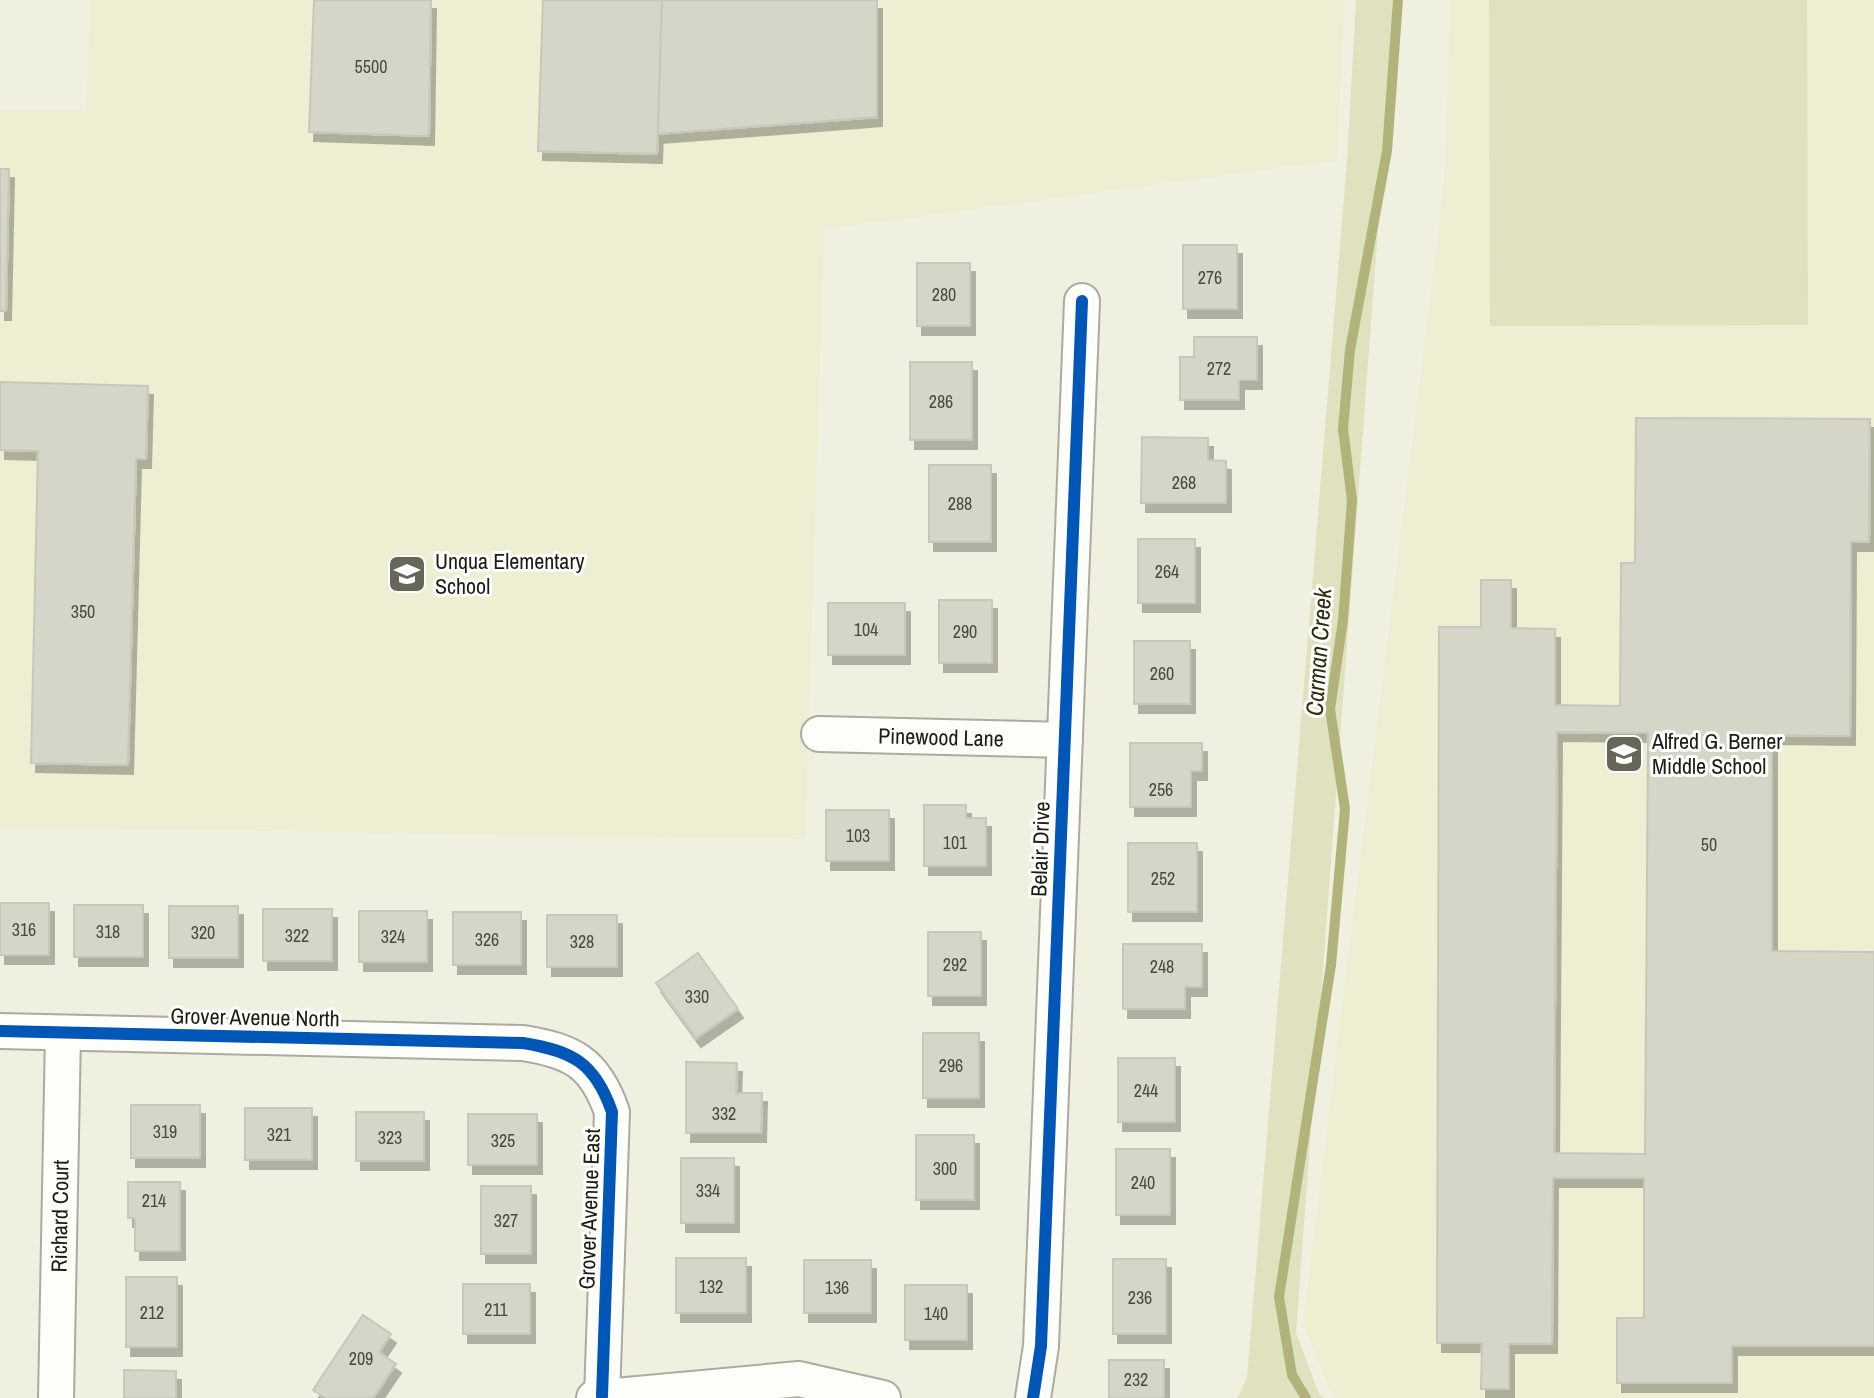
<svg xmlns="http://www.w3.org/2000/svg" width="1874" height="1398" font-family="'Archivo Narrow',sans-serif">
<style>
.built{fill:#edeed2}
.green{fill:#e0e2bf}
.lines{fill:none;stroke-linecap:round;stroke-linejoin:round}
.stream{stroke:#b2b37a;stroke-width:10}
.building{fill:#d5d6c8;stroke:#c7c8bb;stroke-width:2;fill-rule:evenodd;filter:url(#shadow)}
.minor-casing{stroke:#abab9f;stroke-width:38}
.minor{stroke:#fdfdfa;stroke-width:34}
.cycleway-casing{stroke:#fff;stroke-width:17}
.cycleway{stroke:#0057b8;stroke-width:12}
.labels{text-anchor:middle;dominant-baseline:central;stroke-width:6;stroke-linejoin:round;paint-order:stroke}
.number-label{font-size:18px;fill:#4b4c40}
.poi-label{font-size:22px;fill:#1c1c11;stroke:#fff;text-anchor:start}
.street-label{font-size:22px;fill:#1c1c11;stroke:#fff}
.water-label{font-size:24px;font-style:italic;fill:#2d2d0b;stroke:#fff}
</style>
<defs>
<filter id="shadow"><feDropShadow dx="5" dy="9" stdDeviation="0" flood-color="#0004"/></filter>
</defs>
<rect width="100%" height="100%" fill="#eff0df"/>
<g class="built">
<path d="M91,0H1344L1337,160L824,229L805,839L0,827V110H86Z"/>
<path d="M1451,0H1874V1398H1342L1331,1392L1303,1323L1444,185Z"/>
</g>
<g class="green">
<path d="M1356,0H1395L1296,1332L1319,1394L1325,1398H1237L1247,1378L1347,161Z"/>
<path d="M1489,0H1807L1808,325L1490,326Z"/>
</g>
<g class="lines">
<path class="stream" d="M1306,1398L1292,1375L1279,1297L1331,965L1345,809L1330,709L1343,620L1352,500L1343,429L1350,350L1387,151L1398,0"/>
</g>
<g class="building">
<path d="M314,0H431L429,136L309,132Z"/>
<path d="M543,0H662L657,154L538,151Z"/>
<path d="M662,0H877V117L658,134Z"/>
<path d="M0,169H9L6,311H0Z"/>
<rect x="1183" y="245" width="54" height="64"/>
<rect x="917" y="263" width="53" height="63"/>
<path d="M1194,337H1257V380H1239V400H1180V357H1194Z"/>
<rect x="910" y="362" width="62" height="78"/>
<path d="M0,382L148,386L146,459H136L128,765L31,763L38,451L0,450Z"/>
<path d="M1636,418L1870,419L1869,542H1851L1850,736L1772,735V951L1874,952V1346H1732V1383H1617V1318H1644V1178H1553L1552,1344H1509V1389H1481L1482,1343H1437L1439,627H1481V580H1511V628L1555,629V705L1620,706L1621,563H1635ZM1557,732L1648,733L1645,1154L1554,1153Z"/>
<path d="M1142,437L1208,438V460L1226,461V503H1141Z"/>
<rect x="929" y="465" width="62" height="77"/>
<rect x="1138" y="539" width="57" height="64"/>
<rect x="939" y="600" width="53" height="63"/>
<rect x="828" y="603" width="77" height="52"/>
<rect x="1134" y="641" width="56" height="63"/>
<path d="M1130,743H1202V771H1191V807H1130Z"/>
<path d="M924,805H966V818H986V866H924Z"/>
<rect x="826" y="810" width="63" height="51"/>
<rect x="1128" y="843" width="69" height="69"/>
<rect x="0" y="903" width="49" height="52"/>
<rect x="74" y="905" width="69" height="52"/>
<rect x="169" y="906" width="69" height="52"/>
<rect x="263" y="909" width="69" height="52"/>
<rect x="359" y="911" width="68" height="51"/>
<rect x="453" y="912" width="68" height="53"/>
<rect x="547" y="915" width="70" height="52"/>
<rect x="928" y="932" width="53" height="64"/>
<path d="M1123,944H1202V987H1185V1009H1123Z"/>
<path d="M698,953L738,1009L696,1038L656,983Z"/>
<rect x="923" y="1033" width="56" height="65"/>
<rect x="1118" y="1058" width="57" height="64"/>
<path d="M686,1062L737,1063L736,1093H762L761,1133H686Z"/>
<rect x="131" y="1105" width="69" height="53"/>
<rect x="245" y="1108" width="67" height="52"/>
<rect x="356" y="1112" width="68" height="49"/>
<rect x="468" y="1114" width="69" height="51"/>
<rect x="916" y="1135" width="58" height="65"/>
<rect x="1116" y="1149" width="54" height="66"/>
<rect x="681" y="1158" width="53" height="65"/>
<path d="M128,1182H180V1251H135V1218H128Z"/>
<rect x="481" y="1186" width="50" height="68"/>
<rect x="676" y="1258" width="70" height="55"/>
<rect x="1113" y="1259" width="53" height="75"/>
<rect x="804" y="1260" width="67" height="53"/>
<rect x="126" y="1277" width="51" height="70"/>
<rect x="463" y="1284" width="67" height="50"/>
<rect x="905" y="1285" width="62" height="55"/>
<path d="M363,1315L391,1334L379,1352L396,1364L373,1398H325L313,1390Z"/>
<rect x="1109" y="1360" width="55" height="38"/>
<path d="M124,1370L176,1371V1398H124Z"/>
</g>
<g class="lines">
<defs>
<g id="minor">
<path id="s1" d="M819,734L1065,740"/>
<path d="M0,1031L523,1043C573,1051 595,1063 612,1112L602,1396"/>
<path id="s2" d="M56,1398L63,1033"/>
<path d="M594,1398L799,1379L883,1398"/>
<path d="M1033,1398L1041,1346L1082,301"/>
</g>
</defs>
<use href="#minor" class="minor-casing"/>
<use href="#minor" class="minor"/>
<defs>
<g id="cycleway">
<path d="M0,1031L523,1043C573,1051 595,1063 612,1112L602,1396"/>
<path d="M1033,1398L1041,1346L1082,301"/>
</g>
</defs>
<use href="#cycleway" class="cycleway-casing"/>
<use href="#cycleway" class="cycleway"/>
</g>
<defs>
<symbol id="school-square" viewBox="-11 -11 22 22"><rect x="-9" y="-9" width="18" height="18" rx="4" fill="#666659" stroke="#fff"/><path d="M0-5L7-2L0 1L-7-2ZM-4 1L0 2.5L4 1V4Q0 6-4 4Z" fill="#fff"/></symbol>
</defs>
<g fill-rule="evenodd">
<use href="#school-square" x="385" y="552" width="44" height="44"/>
<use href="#school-square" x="1602" y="732" width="44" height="44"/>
</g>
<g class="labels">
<g class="number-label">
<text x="371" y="66">5500</text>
<text x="1210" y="277">276</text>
<text x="944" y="294">280</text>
<text x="1219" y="368">272</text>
<text x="941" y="401">286</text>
<text x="1184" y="482">268</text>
<text x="960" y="503">288</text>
<text x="1167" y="571">264</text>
<text x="83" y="611">350</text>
<text x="866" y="629">104</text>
<text x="965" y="631">290</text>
<text x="1162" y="673">260</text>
<text x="1161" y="789">256</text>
<text x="858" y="835">103</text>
<text x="955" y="842">101</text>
<text x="1709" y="844">50</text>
<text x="1163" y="878">252</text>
<text x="24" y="929">316</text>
<text x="108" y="931">318</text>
<text x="203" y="932">320</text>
<text x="297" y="935">322</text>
<text x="393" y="936">324</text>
<text x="487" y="939">326</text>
<text x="582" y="941">328</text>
<text x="955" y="964">292</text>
<text x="1162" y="966">248</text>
<text x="697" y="996">330</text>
<text x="951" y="1065">296</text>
<text x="1146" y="1090">244</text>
<text x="724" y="1113">332</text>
<text x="165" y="1131">319</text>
<text x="279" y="1134">321</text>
<text x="390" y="1137">323</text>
<text x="503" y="1140">325</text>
<text x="945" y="1168">300</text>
<text x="1143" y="1182">240</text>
<text x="708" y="1190">334</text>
<text x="154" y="1200">214</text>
<text x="506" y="1220">327</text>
<text x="711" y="1286">132</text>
<text x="837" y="1287">136</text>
<text x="1140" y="1297">236</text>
<text x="496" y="1309">211</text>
<text x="152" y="1312">212</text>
<text x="936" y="1313">140</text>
<text x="361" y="1358">209</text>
<text x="1136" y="1379">232</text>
</g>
<g class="poi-label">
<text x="435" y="561">Unqua Elementary<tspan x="435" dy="25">School</tspan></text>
<text x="1652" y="741">Alfred G. Berner<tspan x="1652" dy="25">Middle School</tspan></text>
</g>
<g class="street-label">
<text stroke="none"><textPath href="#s1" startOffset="122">Pinewood Lane</textPath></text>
<text transform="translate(1040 849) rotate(-88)">Belair Drive</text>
<text transform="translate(255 1017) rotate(1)">Grover Avenue North</text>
<text transform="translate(589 1209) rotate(-88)">Grover Avenue East</text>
<text stroke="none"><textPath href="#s2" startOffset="182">Richard Court</textPath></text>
</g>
<g class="water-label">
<text transform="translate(1318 652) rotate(-86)">Carman Creek</text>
</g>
</g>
</svg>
